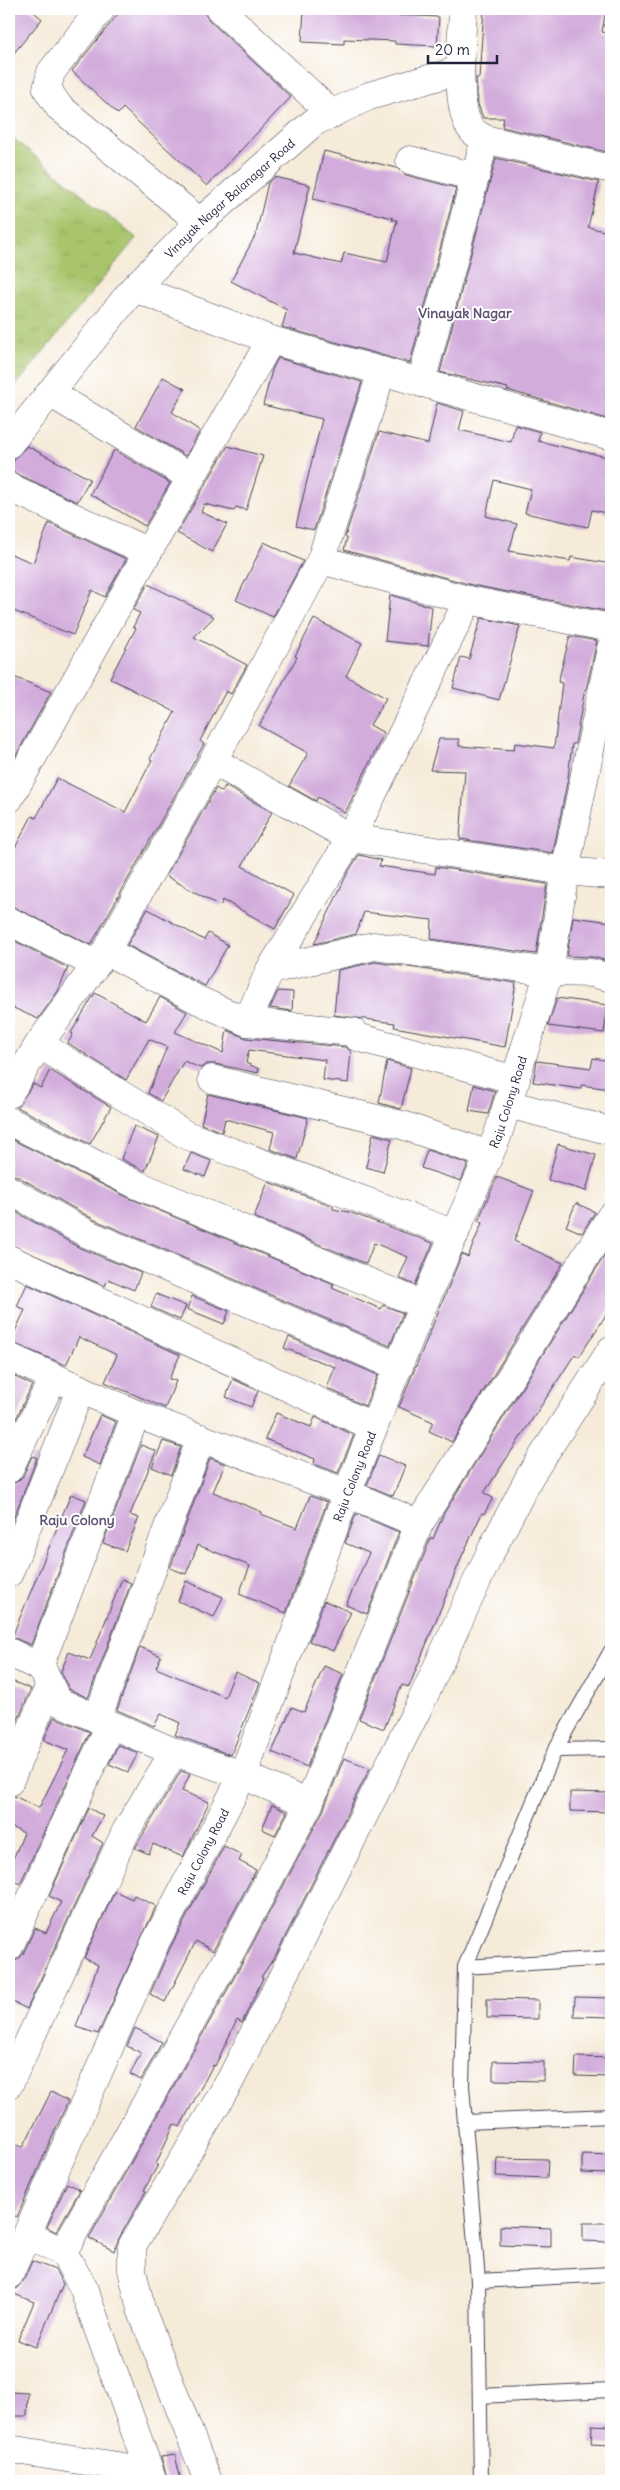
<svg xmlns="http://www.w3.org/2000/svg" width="620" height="2490" font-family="Delius,sans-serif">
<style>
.grass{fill:url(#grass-tufts);stroke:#657454}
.building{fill:#d2acdb}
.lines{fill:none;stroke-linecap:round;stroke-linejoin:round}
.service-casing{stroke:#424053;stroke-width:16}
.minor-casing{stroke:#424053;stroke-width:29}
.service{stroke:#fff;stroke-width:14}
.minor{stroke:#fff;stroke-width:28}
.labels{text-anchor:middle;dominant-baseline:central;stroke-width:4;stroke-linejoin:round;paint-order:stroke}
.street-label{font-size:12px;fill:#22223b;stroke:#fff}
.neighbourhood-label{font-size:14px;font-weight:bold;fill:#605273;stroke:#fff}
</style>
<defs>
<pattern id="grass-tufts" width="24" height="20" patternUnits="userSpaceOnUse" patternTransform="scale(1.25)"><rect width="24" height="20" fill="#a8c56c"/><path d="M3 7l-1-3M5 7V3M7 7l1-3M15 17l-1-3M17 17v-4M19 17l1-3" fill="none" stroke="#90a95e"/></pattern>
</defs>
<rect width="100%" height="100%" fill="#fff"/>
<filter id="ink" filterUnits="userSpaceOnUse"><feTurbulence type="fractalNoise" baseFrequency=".02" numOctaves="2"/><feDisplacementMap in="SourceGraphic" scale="10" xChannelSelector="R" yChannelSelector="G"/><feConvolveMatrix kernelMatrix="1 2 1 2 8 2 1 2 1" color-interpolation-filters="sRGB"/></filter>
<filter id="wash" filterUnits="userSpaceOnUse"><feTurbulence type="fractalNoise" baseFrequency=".0096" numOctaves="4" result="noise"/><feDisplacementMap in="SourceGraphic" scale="20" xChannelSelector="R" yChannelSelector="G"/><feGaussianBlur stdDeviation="1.12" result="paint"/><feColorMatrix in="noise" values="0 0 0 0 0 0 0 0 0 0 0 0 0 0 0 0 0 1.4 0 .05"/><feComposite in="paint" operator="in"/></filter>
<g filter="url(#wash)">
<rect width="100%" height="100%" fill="#f6ebd9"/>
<path class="grass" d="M9,135L136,238L9,394Z"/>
<g id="blocks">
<g class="building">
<path d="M9,9H30L42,19L9,59Z"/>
<path d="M122,9H201L209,20L291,97L207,186L123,108L118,114L72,71Z"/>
<path d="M304,9H391V15L439,17L437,46L395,44V41L344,39V44L302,42Z"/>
<path d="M484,9H606L602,32L611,34V153L502,127L504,118H483L478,104L476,78H479Z"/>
<path d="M324,151L397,168L406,175L456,188L410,363L282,327L287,310L231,281L256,234L268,183L275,177L310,185L294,253L341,264L344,253L387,262L397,220H392L393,218L313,199Z"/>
<path d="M496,158L599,182L588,227L611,233V420L507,390L508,388L440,372Z"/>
<path d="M278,358L362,382L314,530L296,526L322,419L263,405L272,370Z"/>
<path d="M163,377L185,389L172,412L200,431L186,456L136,426Z"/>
<path d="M437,403L464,411L459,430L511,442L515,425L540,432L538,441L611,458V514L592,510L588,527L525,513L531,489L494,480L486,516L517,524L509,551L570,561L571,557L611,564V612L472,585L344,550L347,538L345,537L379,432L428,444Z"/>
<path d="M27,446L90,479L77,502L9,470L16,457Z"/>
<path d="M228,446L263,456L246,510L236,507L234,511L204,504L201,512L227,524L212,552L177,533Z"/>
<path d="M114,450L170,483L145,526L90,494Z"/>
<path d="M49,523L126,559L105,597L92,590L73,635L9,609V553L33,563Z"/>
<path d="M264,542L303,561L273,617L236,600Z"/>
<path d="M148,584L214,617L194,637L247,665L231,694L226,691L200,741L204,744L91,945L9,905V859L32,816L36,818L57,778L125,812L152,760L150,759L175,712L110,678L136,628L133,627L140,613L133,610Z"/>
<path d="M390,595L432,607L428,646L385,641Z"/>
<path d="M481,618L520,626L499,700L453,688L461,657L469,659Z"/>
<path d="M314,619L362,643L346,676L386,698L370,725L384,733L345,813L318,797L316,801L289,786L308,753L259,726L297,657L295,656Z"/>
<path d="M570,636L597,641L586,690L585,689L575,744H572L568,778L553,853L460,839L465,771L430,770L439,739H459V746L514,750L515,743L554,748L562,683L558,682Z"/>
<path d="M9,675L51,692L9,768Z"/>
<path d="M225,786L272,812L242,866L294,895L275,929L223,900L220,906L166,876L216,788L222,792Z"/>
<path d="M359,855L381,860L379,866L435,874L436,867L547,884L536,954L431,939L432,920L364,912L356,934L314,944L347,874Z"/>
<path d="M148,909L204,940L208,933L228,945L205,986L127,945Z"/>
<path d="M573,917L611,922V962L593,957L567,956Z"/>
<path d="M9,938L68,968L58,991L38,1019L9,1006Z"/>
<path d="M375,962L516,983L505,1047L394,1027L395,1023L334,1015L338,970Z"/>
<path d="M278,991L293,992L292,1011L270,1008Z"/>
<path d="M95,993L146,1021L160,997L187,1012L175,1032L223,1053L227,1030L246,1038L345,1047L351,1051L348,1083L323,1080L325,1060L249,1050L246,1063L259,1069L258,1073L215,1064H207L200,1068L184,1061L161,1101L148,1093L167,1047L149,1039L126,1080L68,1043L73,1034L71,1033Z"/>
<path d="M557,998L608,1005L604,1033L548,1026Z"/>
<path d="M593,1058L611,1061L610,1089L581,1085V1089L533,1082L537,1061L591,1068Z"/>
<path d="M387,1061L411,1068L401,1109L379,1103Z"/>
<path d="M50,1070L111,1107L90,1144L17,1107L33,1084L41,1088Z"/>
<path d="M474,1085L495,1091L488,1114L469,1111Z"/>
<path d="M208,1094L308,1118L297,1159L270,1149L274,1132L225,1119L222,1132L201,1124Z"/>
<path d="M134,1126L159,1137L145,1171L121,1159Z"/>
<path d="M373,1134L392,1139L383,1172L366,1167Z"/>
<path d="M9,1138L127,1197L334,1284L332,1288L381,1309L383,1305L403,1313L390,1346L95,1220L17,1176L9,1174Z"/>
<path d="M558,1144L596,1155L586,1191L548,1180Z"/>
<path d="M427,1150L468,1164L461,1181L421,1168Z"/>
<path d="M191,1153L211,1161L205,1177L184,1169Z"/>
<path d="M497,1177L534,1191L514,1241L563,1263L452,1442L429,1431L433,1422L399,1407L462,1254L468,1257L482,1223L478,1221Z"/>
<path d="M268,1182L333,1206V1209L349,1212L433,1243L415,1285L399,1278L408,1257L374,1243L366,1264L254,1217Z"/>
<path d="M576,1203L595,1212L582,1233L566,1226Z"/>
<path d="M9,1208L80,1248L141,1273L134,1290L108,1279L105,1286L9,1244Z"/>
<path d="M611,1245V1307L579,1357L575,1354L484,1493L493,1498L484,1514L482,1513L462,1556L409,1687L402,1685L384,1729L359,1719L431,1537L433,1539L444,1513Z"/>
<path d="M27,1284L180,1355L169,1379L176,1381L165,1408L105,1382L117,1355L79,1337L66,1365L10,1342L25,1310L17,1306Z"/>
<path d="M156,1294L186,1306L180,1320L151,1307Z"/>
<path d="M192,1296L229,1311L224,1324L187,1309Z"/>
<path d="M289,1337L378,1375L365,1406L327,1388L335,1367L284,1348Z"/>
<path d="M9,1374L32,1385L9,1434Z"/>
<path d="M233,1379L258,1391L251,1407L226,1397Z"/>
<path d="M276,1413L311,1427L315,1417L354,1435L338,1473L314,1464L315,1459L265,1439Z"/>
<path d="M100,1415L116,1422L100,1465L82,1457Z"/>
<path d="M163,1441L181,1447L171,1475L152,1467Z"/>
<path d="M141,1445L156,1451L130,1515L139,1518L125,1551L103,1543Z"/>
<path d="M379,1455L405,1466L393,1496L367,1485Z"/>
<path d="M32,1456L37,1458L9,1530V1484L17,1482L23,1476Z"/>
<path d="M210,1458L225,1464L213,1492L262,1512L261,1514L297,1528L310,1496L327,1502L286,1613L239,1594L250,1566L198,1545L186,1574L170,1568Z"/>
<path d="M71,1494L86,1500L31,1645L12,1637Z"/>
<path d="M356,1514L399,1532L367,1614L346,1605L369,1553L345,1543Z"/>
<path d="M122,1579L131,1583L88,1698L69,1689L61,1671L69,1652L90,1660Z"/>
<path d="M186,1581L223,1597L214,1617L178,1601Z"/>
<path d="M324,1601L351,1612L333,1651L309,1641Z"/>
<path d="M140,1647L161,1656L156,1668L225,1697L235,1672L260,1683L231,1755L175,1735L180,1723L161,1714L154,1726L117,1710Z"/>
<path d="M324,1666L343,1674L307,1767L272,1752L292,1707L304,1712Z"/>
<path d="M9,1680L31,1689L14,1729L9,1726Z"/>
<path d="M54,1717L90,1732L20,1884L9,1879V1869L24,1833L9,1826V1797L14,1796L39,1808L68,1750L44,1740Z"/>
<path d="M118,1745L138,1753L128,1772L109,1764Z"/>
<path d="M344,1758L370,1768L276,1955L261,1977L263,1978L242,2023L237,2020L215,2066L213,2065L180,2127L174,2124L156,2164L158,2165L144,2190L146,2191L119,2238L114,2251L89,2238L245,1958L323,1811Z"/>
<path d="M181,1771L190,1774L182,1791L209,1802L183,1857L153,1844L149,1854L135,1848Z"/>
<path d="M570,1792L611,1793V1812L570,1811Z"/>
<path d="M272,1805L287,1812L275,1835L262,1829Z"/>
<path d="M89,1808L103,1816L92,1836L103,1843L27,2009L9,2000V1962L18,1960L23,1954L35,1928L46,1933L61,1902L49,1896Z"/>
<path d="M224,1846L242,1855L239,1861L256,1870L213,1951L196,1941L165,2002L150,1994L170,1948Z"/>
<path d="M115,1891L132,1899L134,1895L156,1906L98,2034L76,2027L98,1965L84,1958Z"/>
<path d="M575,1997L611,1998V2017L574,2016Z"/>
<path d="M487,1999L538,2000V2019L487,2018Z"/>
<path d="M135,2028L162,2042L141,2080L130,2074L141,2053L127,2046Z"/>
<path d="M576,2057L611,2058V2077L575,2076Z"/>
<path d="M493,2061L544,2062V2081L493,2080Z"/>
<path d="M51,2092L68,2101L17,2217L9,2213V2141L23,2147Z"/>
<path d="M582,2154L611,2155V2174L582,2173Z"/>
<path d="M497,2158L548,2159L547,2178L496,2176Z"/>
<path d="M67,2183L80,2190L56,2232L47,2227Z"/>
<path d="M583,2223H611V2242L583,2241Z"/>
<path d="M500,2226L551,2228V2247L500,2245Z"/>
<path d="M32,2261L55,2270L63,2284L36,2347L18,2340L34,2302L9,2292L18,2288L23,2282Z"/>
<path d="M9,2392L28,2393L27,2416H9Z"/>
<path d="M592,2425L611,2426V2445L591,2444Z"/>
<path d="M175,2455L181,2481H168L161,2457Z"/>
</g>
</g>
</g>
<g filter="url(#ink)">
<use href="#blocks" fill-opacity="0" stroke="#424053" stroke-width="1"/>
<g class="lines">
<defs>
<g id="service">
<path d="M555,1750L611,1749"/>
<path d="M465,1967L611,1958"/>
<path d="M465,2122L611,2116"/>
<path d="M478,2281L611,2274"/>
<path d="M480,2396L611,2390"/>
<path d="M481,2481L478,2281L462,2086L465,1967L555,1750L611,1651"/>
</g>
<g id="minor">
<path d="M101,9L51,72L47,89L59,107L200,222"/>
<path d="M220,9L332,114"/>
<path d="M485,139L611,169"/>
<path d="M410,160L475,177"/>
<path d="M134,288L271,340L611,436"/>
<path d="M421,383L485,139C481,136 475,134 472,130C454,110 462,37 463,9"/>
<path d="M50,393L184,473"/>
<path id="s1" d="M9,444L134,288L200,222L314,122L369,96L460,70"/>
<path d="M9,487L148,552"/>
<path d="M321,560L468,600L611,628"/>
<path d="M213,761L351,838L565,871L611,875"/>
<path d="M9,799L148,552L271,340"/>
<path d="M9,921L95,964"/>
<path d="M106,951L198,1000L247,1022L353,1032L357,1037L516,1080"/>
<path d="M270,970L374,946L549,972L592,973L611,978"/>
<path d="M247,1022L270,970L351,838L468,600"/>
<path d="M39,1044L186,1135L455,1234"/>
<path d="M212,1079L402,1125L489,1155"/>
<path d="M9,1094L39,1044L106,951L213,761L321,560L382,371"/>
<path d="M508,1104L611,1131"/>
<path d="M9,1121L133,1183L423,1305"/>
<path d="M9,1190L88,1234L399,1367"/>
<path d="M9,1259L374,1427"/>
<path d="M9,1357L136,1414L347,1493L419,1524L309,1804"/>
<path d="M9,1469L53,1378"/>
<path d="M419,1524L611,1216"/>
<path d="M9,1573L80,1390"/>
<path d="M9,1652L39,1667L44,1672L57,1701L174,1752L243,1775L309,1804L231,1951L63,2252L27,2235"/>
<path d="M39,1667L136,1414"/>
<path d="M97,1719L201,1438"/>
<path d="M9,1782L49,1687"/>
<path d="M9,1947L110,1725"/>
<path d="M9,2084L126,1831L174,1752"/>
<path d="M63,2252L83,2287L153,2481"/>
<path id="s2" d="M9,2275L156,1941L243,1775L347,1493L423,1305L497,1137L549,972L565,871L611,648"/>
<path d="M9,2449L149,2471"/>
<path d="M208,2481L141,2309L132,2270V2246L230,2081L421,1702L491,1551L530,1476L611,1350"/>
</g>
</defs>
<use href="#service" class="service-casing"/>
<use href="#minor" class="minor-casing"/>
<use href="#service" class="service"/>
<use href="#minor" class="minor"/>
</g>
</g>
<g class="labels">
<g class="street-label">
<text stroke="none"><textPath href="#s1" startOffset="331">Vinayak Nagar Balanagar Road</textPath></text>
<text stroke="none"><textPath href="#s2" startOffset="1276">Raju Colony Road</textPath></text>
<text stroke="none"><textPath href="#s2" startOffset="871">Raju Colony Road</textPath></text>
<text stroke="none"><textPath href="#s2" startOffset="466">Raju Colony Road</textPath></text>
</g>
<g class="neighbourhood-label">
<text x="465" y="313">Vinayak Nagar</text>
<text x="77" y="1520">Raju Colony</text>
</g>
</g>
<rect width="620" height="2490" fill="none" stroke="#fff" stroke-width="30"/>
<path d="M428 55v8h69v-8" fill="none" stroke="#22223b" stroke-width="2.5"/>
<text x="435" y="55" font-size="15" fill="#22223b" stroke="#ffffff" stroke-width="4" paint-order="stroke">20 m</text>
</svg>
